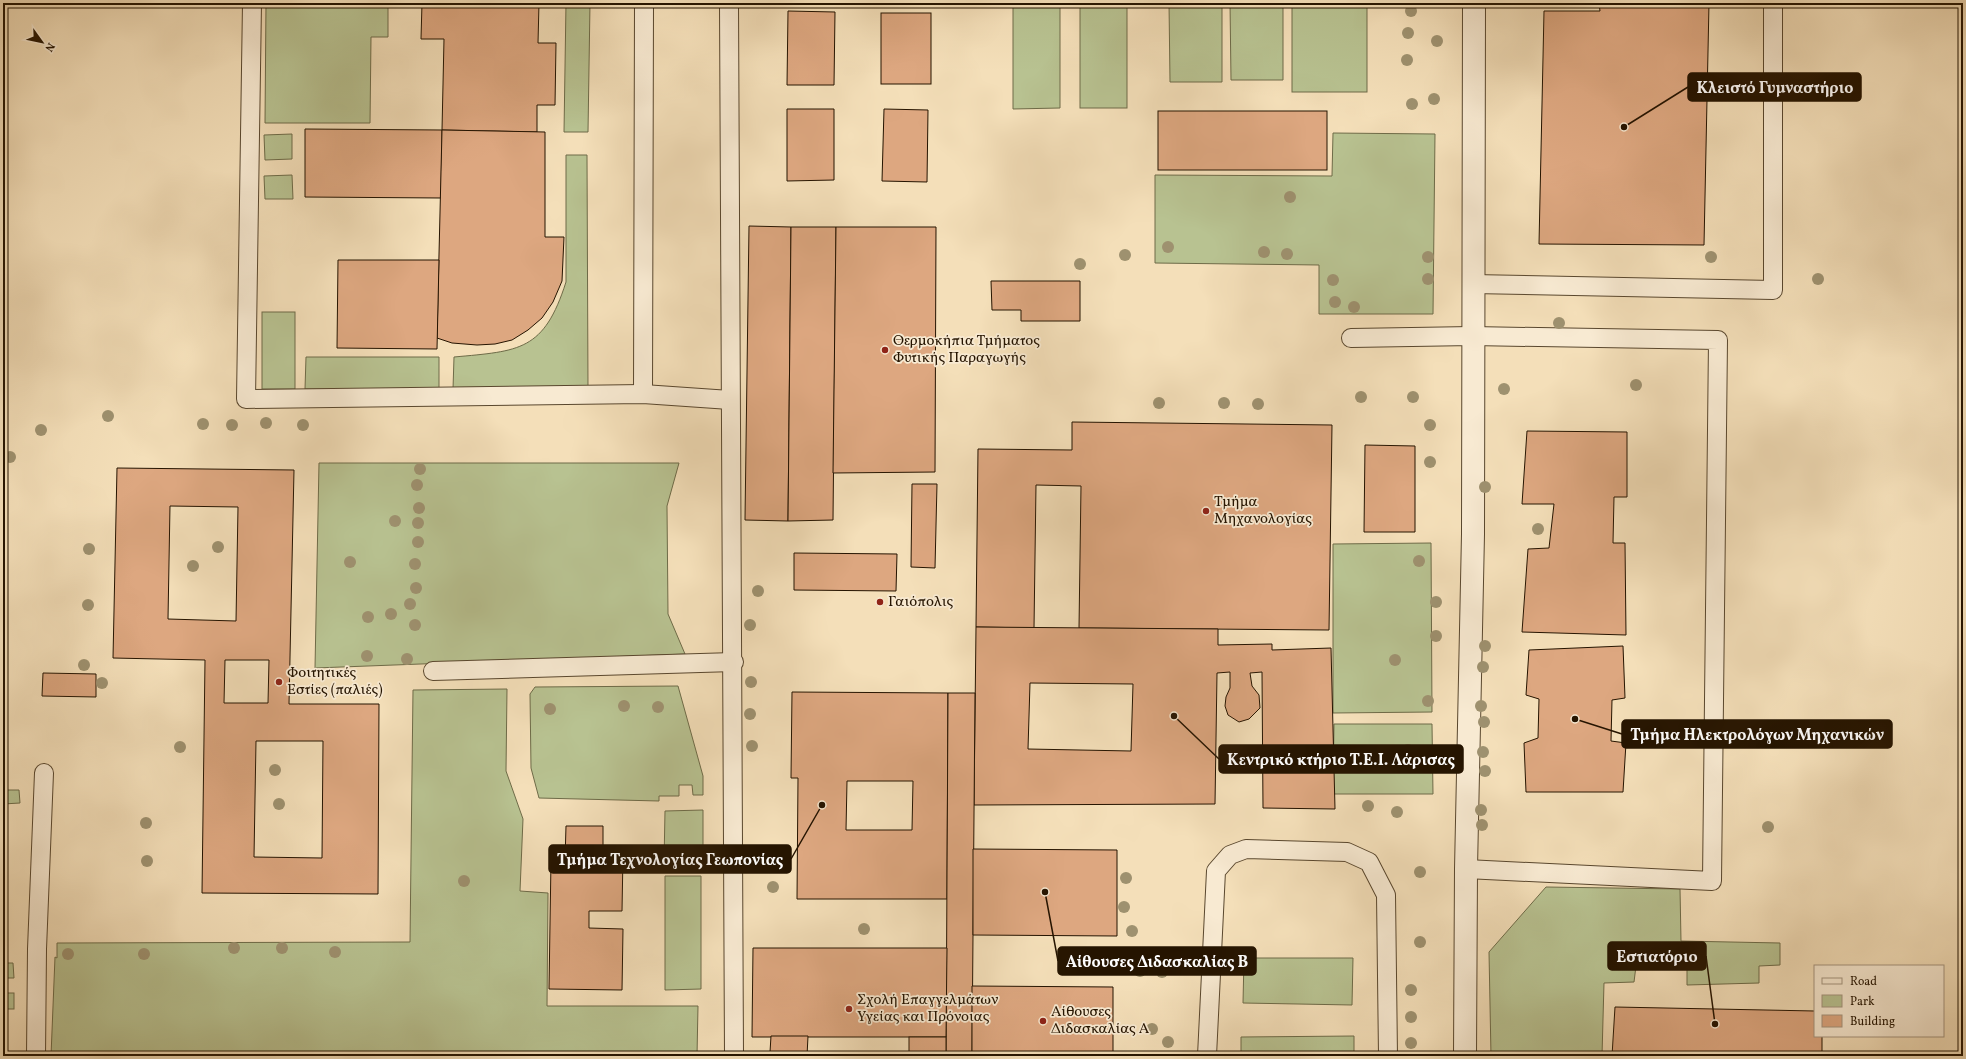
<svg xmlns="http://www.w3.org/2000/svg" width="1966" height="1059" font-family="Vollkorn,serif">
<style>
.green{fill:#b8c291;stroke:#6e6b48}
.building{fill:#dda780;stroke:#251400;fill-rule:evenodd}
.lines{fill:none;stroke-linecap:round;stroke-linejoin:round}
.lane-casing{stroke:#59472e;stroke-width:20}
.street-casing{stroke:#59472e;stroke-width:24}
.lane{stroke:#f8ead2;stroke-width:18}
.street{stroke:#f8ead2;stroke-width:22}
.tree{fill:#9e916f}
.poi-dot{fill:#8f2418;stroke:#f8ead2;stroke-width:1.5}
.labels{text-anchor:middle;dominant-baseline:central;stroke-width:3.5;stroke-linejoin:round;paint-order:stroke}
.poi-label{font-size:15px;fill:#251400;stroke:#f8ead2;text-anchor:start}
.leader{fill:none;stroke:#251400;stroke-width:1.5}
.callout-dot{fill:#251400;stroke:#f8ead2;stroke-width:1.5}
.callout{fill:#251400;stroke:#251400;stroke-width:1.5}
.callout-label{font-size:16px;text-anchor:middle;font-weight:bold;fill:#fff}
</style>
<rect width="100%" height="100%" fill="#f4dfb9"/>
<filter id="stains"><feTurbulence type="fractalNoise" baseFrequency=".005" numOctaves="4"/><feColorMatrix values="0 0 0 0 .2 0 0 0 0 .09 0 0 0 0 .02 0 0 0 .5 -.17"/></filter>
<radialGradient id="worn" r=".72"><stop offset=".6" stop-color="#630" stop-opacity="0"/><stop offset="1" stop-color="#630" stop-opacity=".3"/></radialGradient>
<g class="green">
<path d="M266,3H388V37H371L370,123H265Z"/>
<path d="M566,3H590L588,132H564Z"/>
<path d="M1013,3H1060V108L1013,109Z"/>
<rect x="1080" y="3" width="47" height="105"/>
<path d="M1169,3H1222V82H1170Z"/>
<path d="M1230,3H1283V80H1231Z"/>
<rect x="1292" y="3" width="75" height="89"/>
<path d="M1333,133L1435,134L1433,314H1319V265L1155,263V175L1332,176Z"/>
<path d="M292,134V159L265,160L264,135Z"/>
<path d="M566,155H587L588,389H453L454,357C520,351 544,351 566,282Z"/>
<path d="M292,175L293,199H265L264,176Z"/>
<rect x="262" y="312" width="33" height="77"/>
<path d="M306,357H439V389H305Z"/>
<path d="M319,463H679L667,506L668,614L685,654L315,668Z"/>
<path d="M1431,543L1432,712L1333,713V544Z"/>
<path d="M678,686L703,776V795H693L692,785H679V796H659V801L539,798L531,768L530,694L535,687Z"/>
<path d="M507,689L506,771L523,819L520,891L548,893L547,1006H698L697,1056H51L55,957L57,958V943L410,942L413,690Z"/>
<path d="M1334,724H1432L1433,794H1333Z"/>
<path d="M3,790H19L20,803L3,804Z"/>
<path d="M703,810V863H664L665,811Z"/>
<path d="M665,876H701V989L665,990Z"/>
<path d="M1546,887L1680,889L1681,941L1780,943V965L1759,966V983L1687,985V967L1636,966L1634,982L1604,983L1602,1056H1491L1489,952Z"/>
<path d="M1244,958H1353L1352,1005L1243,1003Z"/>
<path d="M3,963H13L14,978H3Z"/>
<rect x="3" y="993" width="11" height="16"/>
<path d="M1354,1036V1056H1241V1037Z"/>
</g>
<g class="building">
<path d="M422,3H539L538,43H556L555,105H537V132L442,130L444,39H421Z"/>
<path d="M1599,3H1709L1704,245L1539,244L1544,11H1600Z"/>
<path d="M788,11L835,12L834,85H787Z"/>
<rect x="881" y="13" width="50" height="71"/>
<path d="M787,109H834V180L787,181Z"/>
<path d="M884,109L928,110L927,182L882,181Z"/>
<rect x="1158" y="111" width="169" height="59"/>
<path d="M305,129L442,130L441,198L305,197Z"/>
<path d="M442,130L545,132V237H564L562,281L553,302L542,318L528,330L512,340L495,344L477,345L452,343L437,338Z"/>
<path d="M749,226L791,227L788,521L745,520Z"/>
<path d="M791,227H836L833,520L788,521Z"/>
<path d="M836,227H936L935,472L833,473Z"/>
<path d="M338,260H439L437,349L337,348Z"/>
<path d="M991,281H1080V321H1021V310H992Z"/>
<path d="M1072,422L1332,425L1329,630L1079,628L1081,486L1036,485L1034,628L976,627L978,449L1072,450Z"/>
<path d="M1527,431L1627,432V497H1614L1613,543H1625L1626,635L1522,632L1528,549L1549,548L1554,504H1522Z"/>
<path d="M1365,445L1415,446V532H1364Z"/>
<path d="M117,468L294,470L289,704H379L378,894L202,893L205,660L113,658ZM170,506L238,507L236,621L168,619ZM225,660H269L268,703H224ZM256,741H323L322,858L254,857Z"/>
<path d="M912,484H937L935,568L911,567Z"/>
<path d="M794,553L897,554L896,591L794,590Z"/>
<path d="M976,627L1218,629V645L1272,644V650L1331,648L1335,809L1263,808L1262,672L1250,673L1252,686L1259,695L1260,708L1249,719L1239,722L1228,715L1225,706L1226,697L1230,688V672L1217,673L1215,804L974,805ZM1030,683L1133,684L1131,751L1028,749Z"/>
<path d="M1623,646L1625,698L1612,700L1611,741L1626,743L1623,792H1526L1524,743L1538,738L1539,699L1526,695L1529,650Z"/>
<path d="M43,673L96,674V697L42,696Z"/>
<path d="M792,692L948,693L947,899H797L798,778H791ZM847,781H913L912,830H846Z"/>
<path d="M948,693H975L972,1056H946Z"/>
<path d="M566,826H603V855H623L622,911H589V928L623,929L622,990L549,989L551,860H565Z"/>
<path d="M973,849L1117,850V936L973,935Z"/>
<path d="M753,948H947L946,1037H752Z"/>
<path d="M972,986L1113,987V1056H972Z"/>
<path d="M1615,1007L1815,1011V1036H1822V1056H1612Z"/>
<path d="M771,1036H808L807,1056H752V1052H770Z"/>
<rect x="909" y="1037" width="37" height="19"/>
</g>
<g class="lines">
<defs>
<g id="lane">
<path d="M252,3L246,399L643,394L730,400"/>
<path d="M729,3L734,1056"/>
<path d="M1472,284L1773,290V3"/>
<path d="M1351,338L1472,336L1718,340L1712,881L1466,869"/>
<path d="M643,394L644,3"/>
<path d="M433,671L734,662"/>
<path d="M36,1056L37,949L44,773"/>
<path d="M1207,1056L1216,871L1230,855L1246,849L1347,852L1369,862L1386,895L1388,1056"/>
</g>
<path id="street" d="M1465,1056L1466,869L1473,534L1474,3"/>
</defs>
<use href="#lane" class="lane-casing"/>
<use href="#street" class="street-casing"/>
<use href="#lane" class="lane"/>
<use href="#street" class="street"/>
</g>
<g class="tree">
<circle cx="1411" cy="11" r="6"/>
<circle cx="1408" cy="33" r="6"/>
<circle cx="1437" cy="41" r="6"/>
<circle cx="1407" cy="60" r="6"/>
<circle cx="1434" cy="99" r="6"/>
<circle cx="1412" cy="104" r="6"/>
<circle cx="1290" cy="197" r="6"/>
<circle cx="1168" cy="247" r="6"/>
<circle cx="1264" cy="252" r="6"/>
<circle cx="1287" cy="254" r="6"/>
<circle cx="1125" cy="255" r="6"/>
<circle cx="1428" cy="257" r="6"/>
<circle cx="1711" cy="257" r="6"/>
<circle cx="1080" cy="264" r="6"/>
<circle cx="1428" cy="279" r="6"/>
<circle cx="1818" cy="279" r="6"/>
<circle cx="1333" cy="280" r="6"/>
<circle cx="1335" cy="302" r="6"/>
<circle cx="1354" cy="307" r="6"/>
<circle cx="1559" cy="323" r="6"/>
<circle cx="1636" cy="385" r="6"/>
<circle cx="1504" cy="389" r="6"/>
<circle cx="1361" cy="397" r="6"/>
<circle cx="1413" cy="397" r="6"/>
<circle cx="1159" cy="403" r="6"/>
<circle cx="1224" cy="403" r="6"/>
<circle cx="1258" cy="404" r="6"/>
<circle cx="108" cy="416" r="6"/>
<circle cx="266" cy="423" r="6"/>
<circle cx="203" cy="424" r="6"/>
<circle cx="232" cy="425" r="6"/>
<circle cx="303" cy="425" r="6"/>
<circle cx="1430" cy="425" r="6"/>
<circle cx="41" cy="430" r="6"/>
<circle cx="10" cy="457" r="6"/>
<circle cx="1430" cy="462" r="6"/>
<circle cx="420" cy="469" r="6"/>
<circle cx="417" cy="485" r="6"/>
<circle cx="1485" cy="487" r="6"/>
<circle cx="419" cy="508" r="6"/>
<circle cx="395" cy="521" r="6"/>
<circle cx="418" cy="523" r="6"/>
<circle cx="1538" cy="529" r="6"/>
<circle cx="418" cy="542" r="6"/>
<circle cx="218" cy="547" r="6"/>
<circle cx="89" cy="549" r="6"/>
<circle cx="1419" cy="561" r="6"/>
<circle cx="350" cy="562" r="6"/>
<circle cx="415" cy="564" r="6"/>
<circle cx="193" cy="566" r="6"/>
<circle cx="416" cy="588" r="6"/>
<circle cx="758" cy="591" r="6"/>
<circle cx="1436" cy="602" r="6"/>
<circle cx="410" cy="604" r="6"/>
<circle cx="88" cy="605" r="6"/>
<circle cx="391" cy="614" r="6"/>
<circle cx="368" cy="617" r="6"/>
<circle cx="415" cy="625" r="6"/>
<circle cx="750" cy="625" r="6"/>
<circle cx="1436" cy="636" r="6"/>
<circle cx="1485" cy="646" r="6"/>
<circle cx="367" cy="656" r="6"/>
<circle cx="407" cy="659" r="6"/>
<circle cx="1395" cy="660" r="6"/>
<circle cx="84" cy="665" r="6"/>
<circle cx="1483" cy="667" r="6"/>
<circle cx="751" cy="682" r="6"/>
<circle cx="102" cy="683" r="6"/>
<circle cx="1428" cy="701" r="6"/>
<circle cx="624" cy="706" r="6"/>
<circle cx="1481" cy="706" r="6"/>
<circle cx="658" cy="707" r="6"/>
<circle cx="550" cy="709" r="6"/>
<circle cx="750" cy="714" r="6"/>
<circle cx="1484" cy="722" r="6"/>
<circle cx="752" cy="746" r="6"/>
<circle cx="180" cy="747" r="6"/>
<circle cx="1408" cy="750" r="6"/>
<circle cx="1483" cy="752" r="6"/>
<circle cx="275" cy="770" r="6"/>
<circle cx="1485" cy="771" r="6"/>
<circle cx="279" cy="804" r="6"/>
<circle cx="1368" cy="806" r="6"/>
<circle cx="1481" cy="810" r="6"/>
<circle cx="1397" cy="812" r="6"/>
<circle cx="146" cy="823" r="6"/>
<circle cx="1482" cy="825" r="6"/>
<circle cx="1768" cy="827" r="6"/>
<circle cx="147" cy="861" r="6"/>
<circle cx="1420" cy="872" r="6"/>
<circle cx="1126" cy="878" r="6"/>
<circle cx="464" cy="881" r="6"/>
<circle cx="773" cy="887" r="6"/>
<circle cx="1124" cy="907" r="6"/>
<circle cx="864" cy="929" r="6"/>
<circle cx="1132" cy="931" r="6"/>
<circle cx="1420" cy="942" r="6"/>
<circle cx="234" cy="948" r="6"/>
<circle cx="282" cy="948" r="6"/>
<circle cx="335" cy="952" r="6"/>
<circle cx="68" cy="954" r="6"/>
<circle cx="144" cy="954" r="6"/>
<circle cx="1140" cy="971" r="6"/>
<circle cx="1162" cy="972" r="6"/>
<circle cx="1411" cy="990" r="6"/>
<circle cx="1411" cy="1017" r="6"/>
<circle cx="1152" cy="1029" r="6"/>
<circle cx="1168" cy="1042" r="6"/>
<circle cx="1411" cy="1043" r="6"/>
</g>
<g class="poi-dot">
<circle cx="885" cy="350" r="4"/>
<circle cx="1206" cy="511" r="4"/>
<circle cx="880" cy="602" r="4"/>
<circle cx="279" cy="682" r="4"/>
<circle cx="849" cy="1009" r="4"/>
<circle cx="1043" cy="1021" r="4"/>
</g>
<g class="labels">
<g class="poi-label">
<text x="893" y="341">Θερμοκήπια Τμήματος<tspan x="893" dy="17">Φυτικής Παραγωγής</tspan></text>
<text x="1214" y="502">Τμήμα<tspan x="1214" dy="17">Μηχανολογίας</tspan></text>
<text x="888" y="602">Γαιόπολις</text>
<text x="287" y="673">Φοιτητικές<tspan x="287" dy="17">Εστίες (παλιές)</tspan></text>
<text x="857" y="1000">Σχολή Επαγγελμάτων<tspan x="857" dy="17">Υγείας και Πρόνοιας</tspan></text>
<text x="1051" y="1012">Αίθουσες<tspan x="1051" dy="17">Διδασκαλίας Α</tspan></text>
</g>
</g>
<path class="leader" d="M1624 127L1688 87M1575 719L1622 734M1174 716L1219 759M822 805L791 859M1715 1024L1706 956M1045 892L1058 961"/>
<g class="callout-dot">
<circle cx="1624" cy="127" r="4"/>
<circle cx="1575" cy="719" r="4"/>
<circle cx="1174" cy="716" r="4"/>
<circle cx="822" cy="805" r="4"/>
<circle cx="1715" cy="1024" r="4"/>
<circle cx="1045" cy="892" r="4"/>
</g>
<g class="callout">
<rect x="1688" y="73" width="173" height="28" rx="4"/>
<rect x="1622" y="720" width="270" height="28" rx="4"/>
<rect x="1219" y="745" width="244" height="28" rx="4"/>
<rect x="549" y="845" width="242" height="28" rx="4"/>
<rect x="1608" y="942" width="98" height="28" rx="4"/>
<rect x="1058" y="947" width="198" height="28" rx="4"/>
</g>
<g class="callout-label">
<text x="1775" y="93">Κλειστό Γυμναστήριο</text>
<text x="1757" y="740">Τμήμα Ηλεκτρολόγων Μηχανικών</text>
<text x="1341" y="765">Κεντρικό κτήριο Τ.Ε.Ι. Λάρισας</text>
<text x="670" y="865">Τμήμα Τεχνολογίας Γεωπονίας</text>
<text x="1657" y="962">Εστιατόριο</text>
<text x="1157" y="967">Αίθουσες Διδασκαλίας Β</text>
</g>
<rect width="1966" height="1059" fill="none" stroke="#f4dfb9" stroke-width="16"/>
<rect x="4" y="4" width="1958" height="1051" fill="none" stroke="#251400" stroke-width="2"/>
<rect x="8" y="8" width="1950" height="1043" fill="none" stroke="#251400"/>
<rect x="1814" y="965" width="130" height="72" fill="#f8ead2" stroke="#a4947e"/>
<rect x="1822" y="978" width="20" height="6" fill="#f8ead2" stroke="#a4947e"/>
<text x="1850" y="985" font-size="12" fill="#251400">Road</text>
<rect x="1822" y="995" width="20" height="12" fill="#b8c291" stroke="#a4947e"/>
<text x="1850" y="1005" font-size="12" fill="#251400">Park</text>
<rect x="1822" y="1015" width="20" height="12" fill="#dda780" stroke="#a4947e"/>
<text x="1850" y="1025" font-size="12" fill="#251400">Building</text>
<g transform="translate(42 42) rotate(123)" stroke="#f8ead2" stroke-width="3" paint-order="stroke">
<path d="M0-3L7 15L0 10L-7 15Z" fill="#251400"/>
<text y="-6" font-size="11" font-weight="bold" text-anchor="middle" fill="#251400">N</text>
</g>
<rect width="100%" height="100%" filter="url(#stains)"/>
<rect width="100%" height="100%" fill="url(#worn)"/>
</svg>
